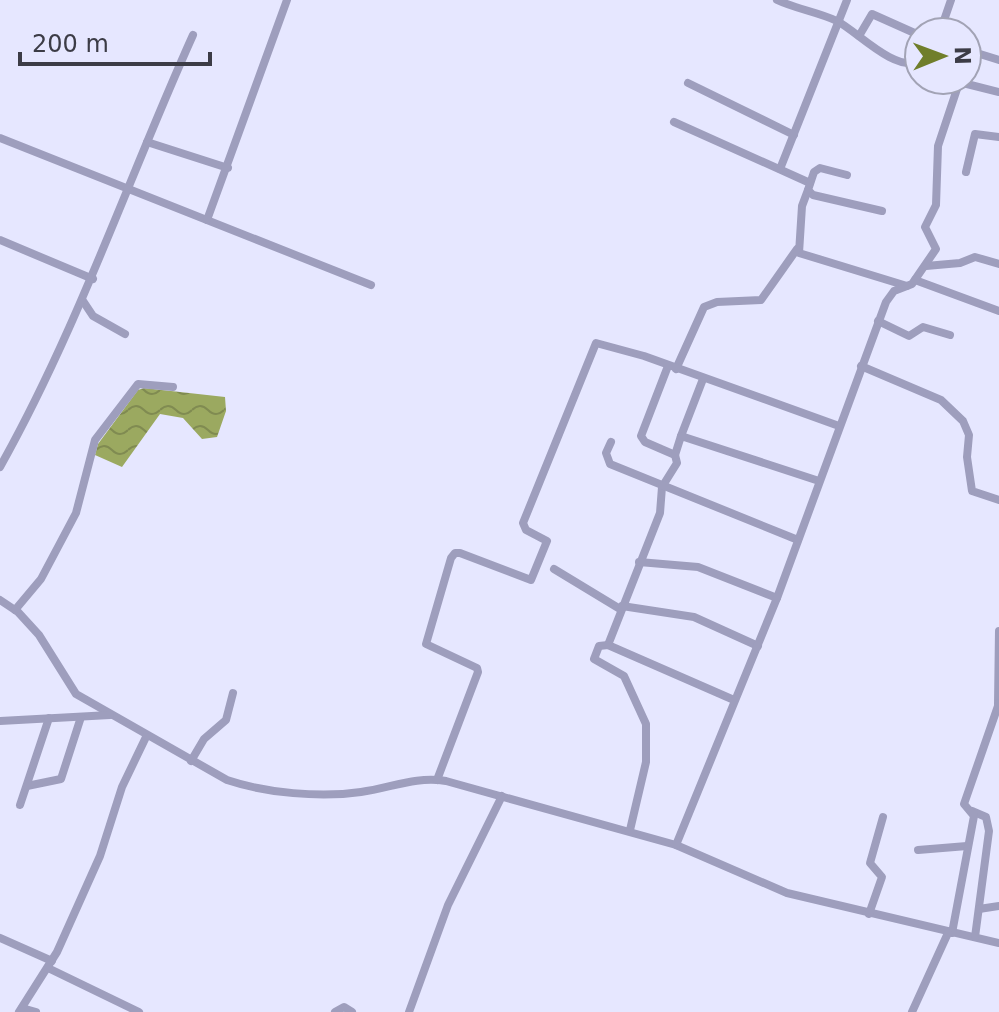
<svg xmlns="http://www.w3.org/2000/svg" width="999" height="1012" font-family="'DejaVu Sans',sans-serif">
<style>
.water{fill:url(#water-waves)}
.lines{fill:none;stroke-linecap:round;stroke-linejoin:round}
.minor{stroke:#9e9ebd;stroke-width:8}
</style>
<defs>
<pattern id="water-waves" width="16" height="10" patternUnits="userSpaceOnUse" patternTransform="scale(2)"><rect width="16" height="10" fill="#9ba960"/><path d="M0 5q4-4 8 0t8 0" fill="none" stroke="#808b51"/></pattern>
</defs>
<rect width="100%" height="100%" fill="#e6e7ff"/>
<path class="water" d="M144,388L225,397L226,411L217,437L202,439L183,418L160,414L122,467L95,455L98,444L138,390Z"/>
<g class="lines">
<g class="minor">
<path d="M777,0C796,9 818,12 837,21C858,32 893,71 919,62"/>
<path d="M940,32L951,0"/>
<path d="M859,36L872,14L919,35"/>
<path d="M967,50L999,60"/>
<path d="M951,80L999,92"/>
<path d="M688,83L794,135"/>
<path d="M674,122L810,183"/>
<path d="M0,138L371,285"/>
<path d="M147,142L228,168"/>
<path d="M780,169L847,0"/>
<path d="M966,172L975,134L999,137"/>
<path d="M847,175L820,168L814,172L808,190L813,195L882,211"/>
<path d="M808,190L802,206L799,253L907,286"/>
<path d="M207,220L287,0"/>
<path d="M0,240L93,279"/>
<path d="M926,266L960,263L975,257L999,264"/>
<path d="M915,280L999,311"/>
<path d="M83,301L93,316L125,334"/>
<path d="M878,321L909,336L923,327L950,335"/>
<path d="M668,366L641,436L645,442L675,455L677,463L662,487L660,513L608,645L734,700"/>
<path d="M861,366L941,400L963,421L969,435L967,457L972,491L999,500"/>
<path d="M676,369L704,307L717,302L761,300L797,249"/>
<path d="M681,436L703,379"/>
<path d="M611,442L606,453L610,464L798,540"/>
<path d="M675,455L681,436L819,481"/>
<path d="M0,467C78,328 128,179 193,35"/>
<path d="M639,562L698,567L777,598"/>
<path d="M554,569L620,609"/>
<path d="M0,600L18,612L39,635L76,694L227,780C266,793 320,798 361,792C391,788 415,776 446,781L676,845L787,893L999,943"/>
<path d="M622,606L694,617L758,646"/>
<path d="M15,610L41,579L76,513L95,440L138,384L173,387"/>
<path d="M608,645L599,646L594,659L624,676L646,724V762L630,830"/>
<path d="M998,704L999,631"/>
<path d="M0,721L110,715"/>
<path d="M191,761L204,739L226,720L233,693"/>
<path d="M437,780L478,672L477,668L426,644L451,558L455,553H460L531,580L547,541L526,530L523,523L596,343L644,356L839,426"/>
<path d="M27,786L61,779L81,717"/>
<path d="M20,805L49,718"/>
<path d="M972,811L986,817L989,831L975,937"/>
<path d="M676,845L777,598L886,302L894,291L912,284L936,249L925,227L936,205L938,146L960,80"/>
<path d="M918,850L967,846"/>
<path d="M979,909L999,906"/>
<path d="M869,914L882,877L870,863L883,817"/>
<path d="M952,933L974,816L964,804L999,703"/>
<path d="M0,938L52,961"/>
<path d="M48,968L139,1012"/>
<path d="M22,1008L36,1012"/>
<path d="M19,1012L57,952L100,856L122,787L146,737"/>
<path d="M335,1012L344,1007L352,1012"/>
<path d="M409,1012L448,905L502,796"/>
<path d="M912,1012L948,933"/>
</g>
</g>
<g transform="translate(943 56) rotate(89)"><circle r="38" fill="#e6e7ff" stroke="#a2a3b5" stroke-width="2"/>
<path d="M0-6L14 30L0 20L-14 30Z" fill="#707e2b"/>
<text y="-12" font-size="22" font-weight="bold" text-anchor="middle" fill="#3c3c46">N</text>
</g>
<path d="M20 52v12h190v-12" fill="none" stroke="#3c3c46" stroke-width="4"/>
<text x="32" y="52" font-size="24" fill="#3c3c46" stroke="#e6e7ff" stroke-width="6" paint-order="stroke">200 m</text>
</svg>
